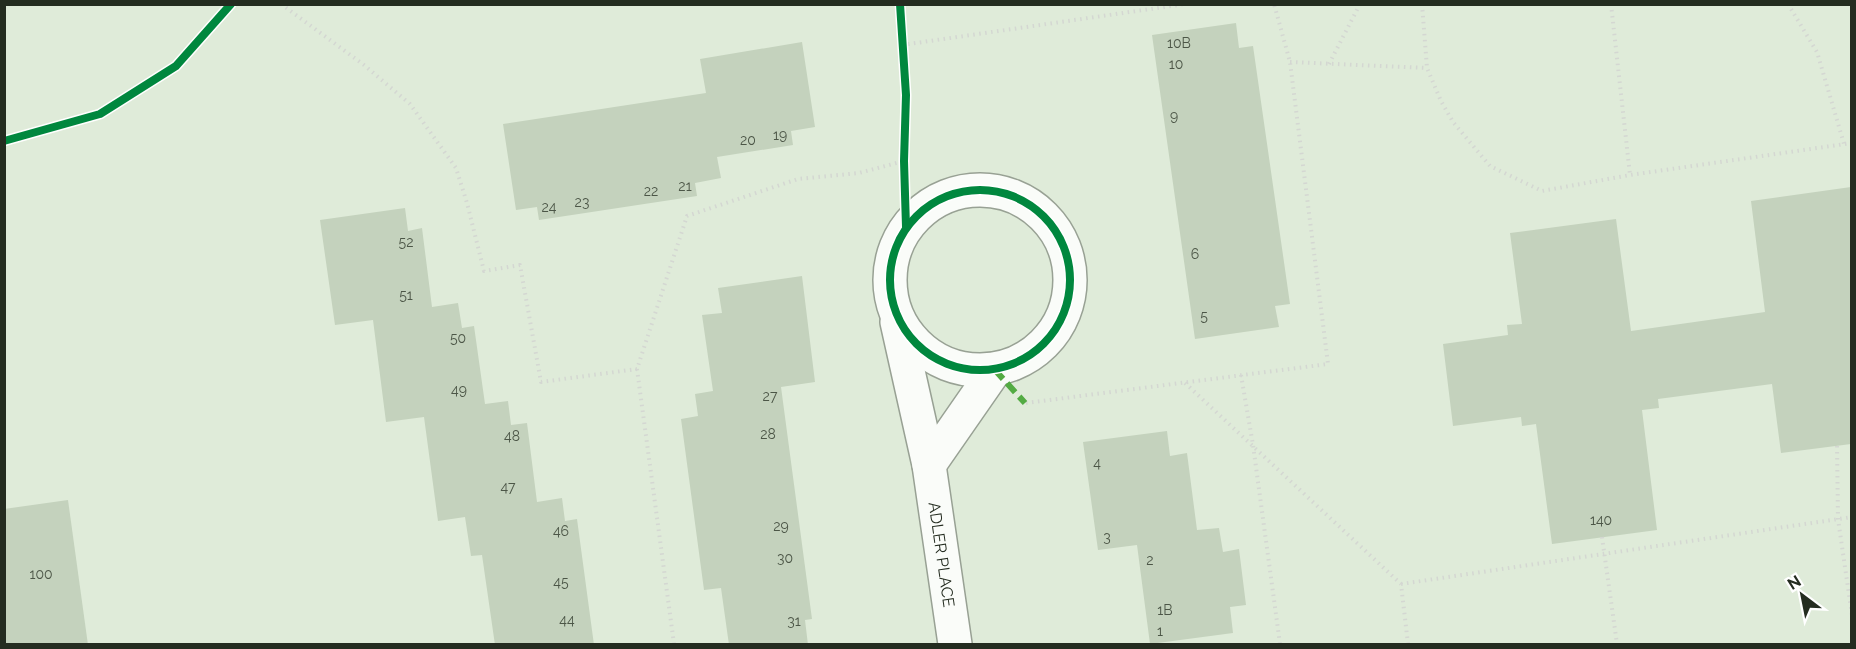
<svg xmlns="http://www.w3.org/2000/svg" width="1856" height="649" font-family="Raleway,sans-serif">
<style>
.building{fill:#c4d2bd}
.lines{fill:none;stroke-linecap:round;stroke-linejoin:round}
.street-casing{stroke:#98a194;stroke-width:36}
.path{stroke:#d4d7d2;stroke-width:4;stroke-dasharray:1.5 4.5;stroke-linecap:butt}
.street{stroke:#fafcf9;stroke-width:33}
.quiet{stroke:#53ab43;stroke-width:6;stroke-dasharray:12 6;stroke-linecap:butt}
.cycleway-casing{stroke:#fff;stroke-width:11}
.cycleway{stroke:#00873e;stroke-width:8}
.labels{text-anchor:middle;dominant-baseline:central;stroke-width:5;stroke-linejoin:round;paint-order:stroke}
.number-label{font-size:14px;fill:#4c5647}
.street-label{font-size:16px;fill:#242c20;stroke:#fff}
</style>
<rect width="100%" height="100%" fill="#dfebd9"/>
<g class="building">
<path d="M1236,23L1239,48L1253,46L1290,304L1275,306L1279,327L1195,339L1152,35Z"/>
<path d="M802,42L815,127L791,131L793,145L717,157L721,178L695,183L697,196L539,220L537,207L516,210L503,124L706,93L700,59Z"/>
<path d="M1851,187V444L1781,453L1772,384L1658,399L1659,408L1642,410L1657,530L1552,544L1536,424L1522,426L1521,417L1453,426L1443,344L1508,335L1507,325L1522,324L1510,233L1616,219L1631,331L1765,312L1751,201Z"/>
<path d="M405,208L408,231L422,228L432,307L458,303L462,328L474,326L485,404L508,401L511,425L527,423L537,502L562,498L565,521L577,519L594,645H495L482,555L471,556L465,517L438,521L424,417L386,422L373,320L335,325L320,220Z"/>
<path d="M802,276L815,382L781,387L812,619L805,620L808,645H729L721,588L704,590L681,419L698,416L695,394L713,391L702,315L722,313L718,288Z"/>
<path d="M1167,431L1170,456L1187,453L1197,530L1219,528L1223,552L1239,549L1246,605L1230,607L1233,633L1150,644L1137,545L1098,550L1083,442Z"/>
<path d="M68,500L88,645H4V509Z"/>
</g>
<g class="lines">
<defs>
<g id="street">
<circle cx="980" cy="280" r="90"/>
<path id="s1" d="M897,322L929,465L955,644"/>
<path d="M929,465L995,370"/>
</g>
</defs>
<use href="#street" class="street-casing"/>
<g class="path">
<path d="M281,4L364,65L410,104L456,168L467,203L484,271L520,265L541,382L637,369"/>
<path d="M1422,4L1427,68L1441,101L1453,122L1490,166L1542,191L1630,175L1852,143"/>
<path d="M1611,4L1630,175"/>
<path d="M1788,4L1817,52L1844,144"/>
<path d="M902,45L1185,4"/>
<path d="M1290,62L1427,68"/>
<path d="M1329,64L1360,4"/>
<path d="M1241,375L1253,445L1280,644"/>
<path d="M1185,383L1401,584L1408,644"/>
<path d="M1026,403L1328,364L1290,62L1274,4"/>
<path d="M1837,446L1838,519L1852,615"/>
<path d="M1602,537L1617,644"/>
<path d="M1401,584L1852,517"/>
<path d="M674,644L637,369L687,216L798,179L859,173L904,161"/>
</g>
<use href="#street" class="street"/>
<path class="quiet" d="M995,370L1025,403"/>
<defs>
<g id="cycleway">
<path d="M900,4L906,95L904,161L906,227"/>
<path d="M4,141L100,114L176,66L231,4"/>
<circle cx="980" cy="280" r="90"/>
</g>
</defs>
<use href="#cycleway" class="cycleway-casing"/>
<use href="#cycleway" class="cycleway"/>
</g>
<g class="labels">
<g class="number-label">
<text x="1179" y="43">10B</text>
<text x="1176" y="64">10</text>
<text x="1174" y="116">9</text>
<text x="780" y="135">19</text>
<text x="748" y="140">20</text>
<text x="685" y="186">21</text>
<text x="651" y="191">22</text>
<text x="582" y="202">23</text>
<text x="549" y="207">24</text>
<text x="406" y="242">52</text>
<text x="1195" y="254">6</text>
<text x="406" y="295">51</text>
<text x="1204" y="316">5</text>
<text x="458" y="338">50</text>
<text x="459" y="390">49</text>
<text x="770" y="396">27</text>
<text x="768" y="434">28</text>
<text x="512" y="436">48</text>
<text x="1097" y="463">4</text>
<text x="508" y="487">47</text>
<text x="1601" y="520">140</text>
<text x="781" y="526">29</text>
<text x="561" y="531">46</text>
<text x="1107" y="537">3</text>
<text x="785" y="558">30</text>
<text x="1150" y="560">2</text>
<text x="41" y="574">100</text>
<text x="561" y="582">45</text>
<text x="1165" y="610">1B</text>
<text x="567" y="620">44</text>
<text x="794" y="621">31</text>
<text x="1160" y="631">1</text>
</g>
<g class="street-label">
<text stroke="none"><textPath href="#s1" startOffset="237">ADLER PLACE</textPath></text>
</g>
</g>
<rect width="1856" height="649" fill="none" stroke="#242c20" stroke-width="12"/>
<g transform="translate(1802 595) rotate(328)" stroke="#ffffff" stroke-width="4.5" paint-order="stroke">
<path d="M0-4.5L10 22L0 15L-10 22Z" fill="#242c20"/>
<text y="-9" font-size="16" font-weight="bold" text-anchor="middle" fill="#242c20">N</text>
</g>
</svg>
